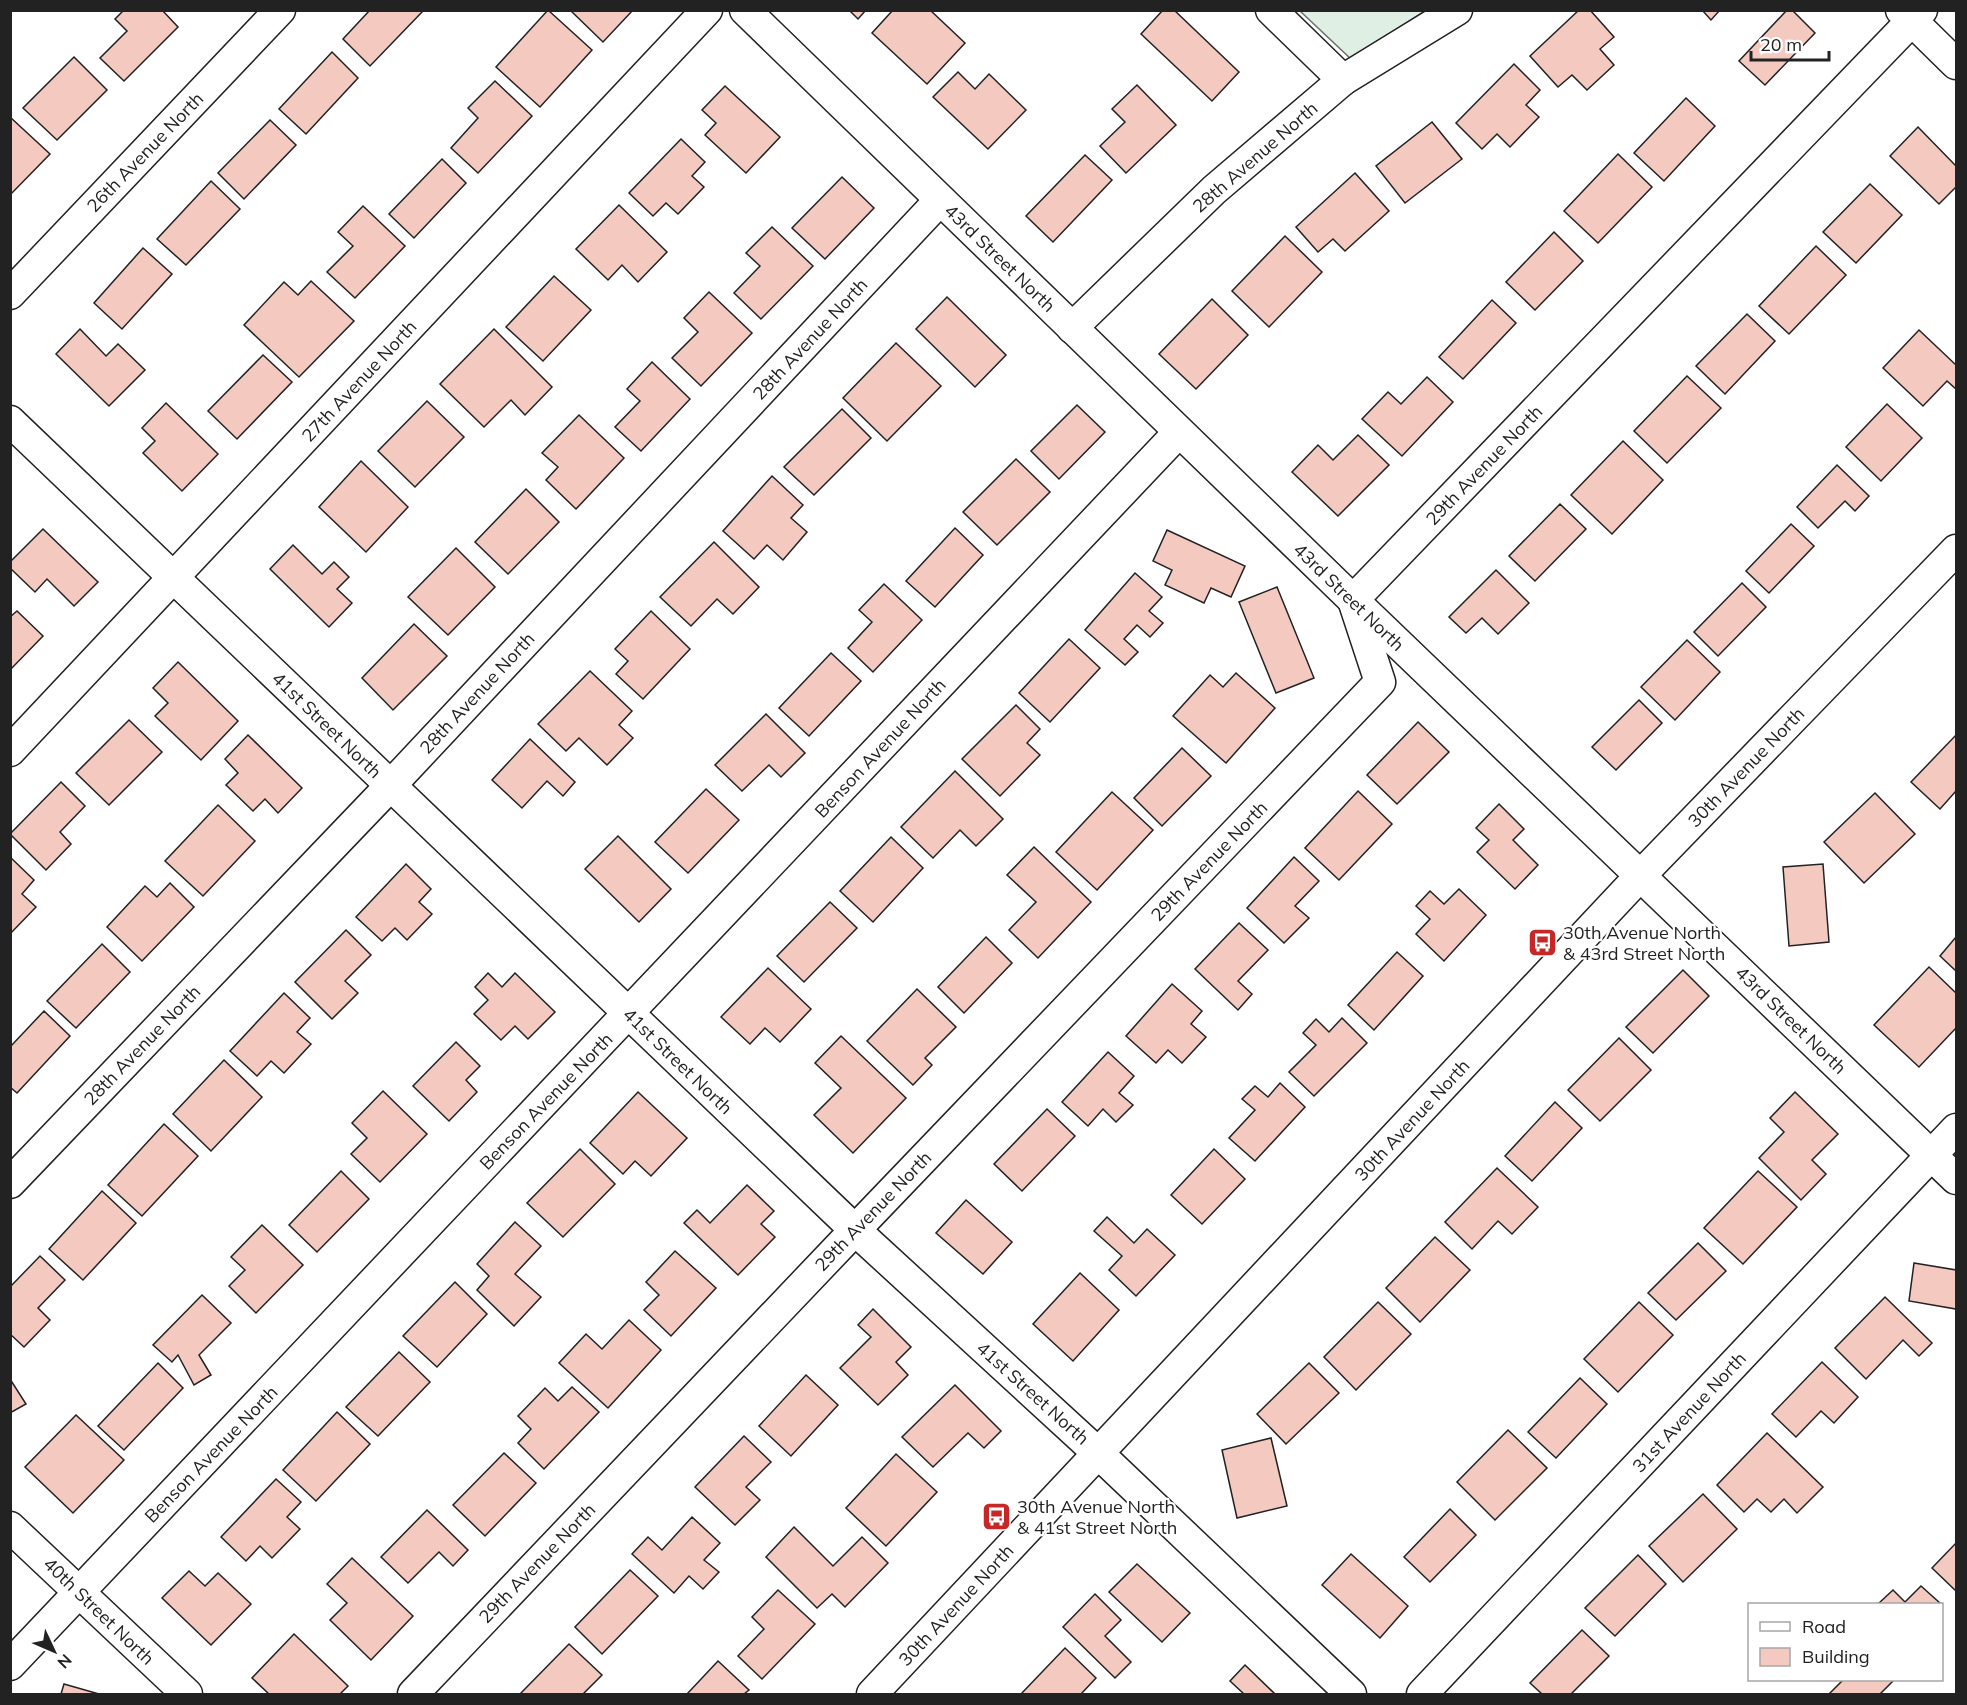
<svg xmlns="http://www.w3.org/2000/svg" width="1967" height="1705" font-family="Mulish,sans-serif">
<style>
.green{fill:#e0efe3;stroke:#6f6f6f;stroke-width:1.5}
.building{fill:#f3c9c0;stroke:#222;stroke-width:1.5}
.lines{fill:none;stroke-linecap:round;stroke-linejoin:round}
.minor-casing{stroke:#222;stroke-width:33}
.minor{stroke:#fff;stroke-width:30}
.labels{text-anchor:middle;dominant-baseline:central;stroke-width:4.5;stroke-linejoin:round;paint-order:stroke}
.street-label{font-size:18px;fill:#222;stroke:#fff}
.poi-label{font-size:18px;fill:#222;stroke:#fff;text-anchor:start}
</style>
<rect width="100%" height="100%" fill="#fff"/>
<path class="green" d="M1300,11H1425L1351,59Z"/>
<g class="building">
<path d="M124,10H162L178,27L124,81L100,58L127,31L115,19Z"/>
<path d="M370,10H420L422,12L370,66L343,39Z"/>
<path d="M548,10L592,50L540,107L496,67Z"/>
<path d="M570,10H633L603,42Z"/>
<path d="M849,10H866L858,19Z"/>
<path d="M893,10H930L965,43L927,84L872,33Z"/>
<path d="M1163,10H1174L1239,72L1212,101L1141,34Z"/>
<path d="M1579,10H1590L1614,37L1600,49L1614,65L1587,90L1572,75L1558,87L1530,56Z"/>
<path d="M1702,10H1720L1711,20Z"/>
<path d="M1787,10H1792L1815,33L1765,85L1739,61Z"/>
<path d="M332,52L358,78L306,134L279,109Z"/>
<path d="M74,57L107,90L57,140L23,108Z"/>
<path d="M1514,64L1540,90L1526,105L1539,117L1510,147L1497,134L1482,149L1456,123Z"/>
<path d="M958,72L975,89L989,74L1026,110L988,149L933,97Z"/>
<path d="M495,81L532,116L478,173L451,148L478,118L468,108Z"/>
<path d="M1137,85L1176,125L1126,173L1100,146L1125,122L1112,109Z"/>
<path d="M725,86L780,137L746,173L705,135L716,123L702,110Z"/>
<path d="M1686,98L1715,126L1664,181L1634,153Z"/>
<path d="M10,117L50,154L10,195Z"/>
<path d="M270,120L296,145L244,199L218,173Z"/>
<path d="M1432,122L1462,159L1405,203L1376,166Z"/>
<path d="M1918,127L1956,166V187L1939,204L1890,156Z"/>
<path d="M681,139L705,162L692,176L704,187L678,214L666,203L653,216L629,193Z"/>
<path d="M1618,154L1652,187L1598,243L1564,211Z"/>
<path d="M1085,155L1112,180L1053,242L1026,216Z"/>
<path d="M442,159L466,183L414,238L389,214Z"/>
<path d="M1355,173L1389,211L1345,251L1333,239L1318,252L1296,227Z"/>
<path d="M842,177L874,208L825,259L792,228Z"/>
<path d="M211,181L240,209L186,265L157,239Z"/>
<path d="M1870,184L1902,215L1856,263L1823,232Z"/>
<path d="M619,205L667,252L638,282L622,265L608,280L576,249Z"/>
<path d="M363,206L405,246L355,298L327,272L353,246L338,232Z"/>
<path d="M772,227L813,266L761,319L734,293L760,266L746,253Z"/>
<path d="M1554,232L1583,261L1535,310L1506,282Z"/>
<path d="M1285,236L1322,272L1269,327L1232,291Z"/>
<path d="M1816,246L1846,275L1789,334L1759,306Z"/>
<path d="M143,248L172,274L122,329L94,303Z"/>
<path d="M554,276L591,310L543,361L506,327Z"/>
<path d="M311,281L354,321L299,377L244,325L284,282L298,295Z"/>
<path d="M709,292L752,333L701,386L672,358L698,332L684,318Z"/>
<path d="M947,297L1006,355L975,387L916,329Z"/>
<path d="M1212,299L1248,335L1196,389L1159,354Z"/>
<path d="M1492,300L1516,323L1463,379L1439,357Z"/>
<path d="M1747,314L1775,341L1725,394L1696,366Z"/>
<path d="M80,329L106,356L118,344L145,370L109,406L56,354Z"/>
<path d="M494,329L552,387L525,415L511,400L484,427L440,384Z"/>
<path d="M1919,330L1956,365V389L1947,381L1923,406L1883,368Z"/>
<path d="M896,343L941,386L887,441L843,398Z"/>
<path d="M263,355L292,382L237,439L208,411Z"/>
<path d="M652,362L690,399L641,451L615,427L640,401L627,389Z"/>
<path d="M1687,376L1721,408L1667,463L1634,431Z"/>
<path d="M1427,377L1453,402L1402,456L1362,419L1388,392L1401,404Z"/>
<path d="M427,401L464,437L415,487L378,451Z"/>
<path d="M166,403L218,454L182,491L143,453L155,441L142,428Z"/>
<path d="M1887,404L1922,438L1881,481L1846,447Z"/>
<path d="M1077,405L1105,432L1059,479L1031,451Z"/>
<path d="M842,409L871,438L814,495L784,467Z"/>
<path d="M579,415L624,458L576,509L546,480L558,467L542,453Z"/>
<path d="M1358,435L1389,465L1338,516L1292,472L1318,445L1333,460Z"/>
<path d="M1623,441L1663,480L1612,534L1571,495Z"/>
<path d="M1016,459L1050,492L997,545L963,512Z"/>
<path d="M361,461L408,507L366,552L319,507Z"/>
<path d="M1837,465L1869,496L1855,511L1845,501L1818,528L1797,507Z"/>
<path d="M772,476L803,505L791,518L807,532L783,560L767,545L754,559L723,531Z"/>
<path d="M526,489L559,522L508,574L475,542Z"/>
<path d="M1560,504L1586,529L1535,581L1509,556Z"/>
<path d="M1791,524L1814,546L1769,593L1746,571Z"/>
<path d="M955,528L983,555L935,607L906,581Z"/>
<path d="M43,529L98,582L74,606L47,579L35,592L10,568V562Z"/>
<path d="M1167,530L1245,566L1231,597L1211,588L1204,603L1165,585L1172,570L1153,561Z"/>
<path d="M714,542L759,587L733,614L717,599L691,626L660,597Z"/>
<path d="M293,545L322,574L334,562L349,577L337,589L352,603L329,627L270,569Z"/>
<path d="M456,548L495,587L448,635L408,597Z"/>
<path d="M1496,570L1529,603L1498,634L1482,618L1466,633L1449,617Z"/>
<path d="M1135,573L1162,597L1149,611L1163,623L1150,637L1137,625L1124,639L1138,652L1125,665L1085,630Z"/>
<path d="M1742,583L1766,607L1718,656L1694,632Z"/>
<path d="M884,584L922,620L873,672L848,648L872,622L859,610Z"/>
<path d="M1277,587L1314,678L1276,693L1239,602Z"/>
<path d="M17,611L43,636L10,670V617Z"/>
<path d="M651,611L690,649L643,699L616,674L628,661L615,649Z"/>
<path d="M414,624L447,656L393,710L362,678Z"/>
<path d="M1069,639L1100,668L1050,722L1019,693Z"/>
<path d="M1687,640L1720,672L1675,720L1641,687Z"/>
<path d="M831,653L861,681L809,736L779,708Z"/>
<path d="M178,662L238,721L201,760L155,716L168,703L153,688Z"/>
<path d="M590,671L632,711L619,725L633,738L607,765L579,738L566,751L538,724Z"/>
<path d="M1236,673L1275,708L1226,763L1173,716L1210,675L1223,687Z"/>
<path d="M1639,700L1662,723L1616,770L1592,747Z"/>
<path d="M1016,705L1040,729L1027,743L1040,755L1000,796L962,759Z"/>
<path d="M766,714L805,753L781,777L769,765L742,791L715,765Z"/>
<path d="M129,720L162,752L109,805L76,773Z"/>
<path d="M1418,722L1449,752L1397,804L1367,775Z"/>
<path d="M248,735L302,788L278,813L265,799L253,811L226,785L238,773L225,759Z"/>
<path d="M1956,735V791L1940,809L1911,782Z"/>
<path d="M530,739L575,782L563,796L547,781L522,808L492,780Z"/>
<path d="M1182,748L1211,776L1162,826L1134,798Z"/>
<path d="M955,771L1003,819L976,846L960,830L933,858L901,827Z"/>
<path d="M61,782L85,806L60,832L71,844L46,870L10,834Z"/>
<path d="M706,789L739,820L688,873L655,842Z"/>
<path d="M1358,791L1392,824L1339,880L1305,848Z"/>
<path d="M1112,792L1153,830L1097,890L1056,852Z"/>
<path d="M1875,793L1915,834L1864,883L1824,842Z"/>
<path d="M1499,804L1524,829L1513,840L1538,865L1515,889L1477,852L1489,840L1476,828Z"/>
<path d="M218,805L255,841L203,896L165,861Z"/>
<path d="M618,836L671,889L639,922L585,869Z"/>
<path d="M891,837L923,868L873,922L840,891Z"/>
<path d="M1034,847L1091,902L1038,958L1009,930L1036,902L1007,875Z"/>
<path d="M10,857L34,880L22,894L36,907L10,934Z"/>
<path d="M1294,857L1319,881L1295,906L1309,918L1284,943L1247,908Z"/>
<path d="M406,864L431,889L419,902L432,914L407,940L395,928L382,941L356,917Z"/>
<path d="M1823,864L1829,942L1789,946L1783,867Z"/>
<path d="M170,883L194,907L142,961L107,927L145,886L157,897Z"/>
<path d="M1459,889L1486,915L1444,961L1416,934L1430,919L1416,906L1430,891L1444,904Z"/>
<path d="M830,902L857,928L804,982L777,956Z"/>
<path d="M1239,923L1268,950L1238,981L1252,994L1238,1010L1195,969Z"/>
<path d="M346,930L371,955L345,981L358,993L332,1019L295,982Z"/>
<path d="M986,937L1012,963L964,1013L938,987Z"/>
<path d="M1956,937V971L1940,956Z"/>
<path d="M102,944L130,972L76,1028L47,1001Z"/>
<path d="M1397,952L1423,976L1374,1030L1348,1005Z"/>
<path d="M1929,967L1956,993V1028L1919,1067L1874,1025Z"/>
<path d="M768,968L811,1009L780,1042L765,1028L750,1044L721,1017Z"/>
<path d="M1683,970L1709,996L1653,1053L1626,1027Z"/>
<path d="M488,973L502,987L515,973L555,1012L528,1039L515,1026L501,1040L474,1014L488,1000L475,987Z"/>
<path d="M1172,984L1202,1011L1191,1024L1206,1037L1182,1063L1168,1050L1156,1063L1126,1036Z"/>
<path d="M917,989L956,1027L925,1058L932,1065L913,1085L867,1041Z"/>
<path d="M284,993L310,1018L297,1032L311,1044L284,1073L271,1061L257,1076L230,1051Z"/>
<path d="M44,1011L70,1036L17,1093L10,1087V1047Z"/>
<path d="M1342,1018L1367,1043L1314,1096L1289,1072L1316,1045L1303,1033L1316,1019L1329,1032Z"/>
<path d="M841,1036L906,1098L853,1153L814,1115L841,1088L815,1063Z"/>
<path d="M1619,1038L1651,1070L1600,1121L1568,1090Z"/>
<path d="M456,1042L480,1066L466,1080L477,1092L449,1121L413,1086Z"/>
<path d="M1108,1052L1134,1076L1119,1093L1133,1105L1116,1122L1103,1109L1088,1126L1062,1102Z"/>
<path d="M224,1060L262,1097L211,1151L173,1114Z"/>
<path d="M1280,1083L1305,1107L1255,1161L1229,1138L1255,1110L1242,1099L1255,1086L1268,1097Z"/>
<path d="M383,1091L427,1134L380,1182L351,1154L367,1138L352,1123Z"/>
<path d="M638,1092L687,1138L651,1176L635,1161L623,1174L590,1143Z"/>
<path d="M1795,1092L1838,1134L1812,1160L1826,1174L1801,1200L1759,1158L1784,1132L1770,1118Z"/>
<path d="M1555,1102L1582,1128L1532,1181L1505,1156Z"/>
<path d="M1047,1109L1075,1136L1022,1191L994,1164Z"/>
<path d="M164,1124L198,1156L142,1216L108,1185Z"/>
<path d="M580,1149L615,1184L563,1237L527,1203Z"/>
<path d="M1214,1149L1245,1179L1202,1224L1171,1195Z"/>
<path d="M1497,1168L1538,1207L1512,1234L1498,1221L1472,1249L1445,1222Z"/>
<path d="M341,1171L369,1199L317,1252L289,1225Z"/>
<path d="M1758,1171L1797,1207L1743,1264L1704,1228Z"/>
<path d="M747,1185L774,1211L761,1224L775,1237L738,1275L684,1223L697,1210L710,1223Z"/>
<path d="M102,1191L136,1223L83,1280L49,1249Z"/>
<path d="M966,1200L1012,1242L983,1274L936,1233Z"/>
<path d="M1107,1217L1134,1243L1147,1229L1175,1255L1136,1296L1109,1270L1122,1256L1094,1231Z"/>
<path d="M515,1222L541,1246L515,1274L541,1297L514,1326L477,1290L489,1276L477,1264Z"/>
<path d="M262,1225L303,1265L256,1313L229,1286L245,1270L231,1257Z"/>
<path d="M1435,1237L1470,1270L1420,1322L1386,1288Z"/>
<path d="M1698,1243L1726,1271L1676,1320L1648,1293Z"/>
<path d="M675,1251L716,1288L671,1336L644,1310L659,1295L646,1282Z"/>
<path d="M40,1256L65,1280L38,1308L50,1320L24,1347L10,1334V1287Z"/>
<path d="M1914,1263L1956,1270V1309L1909,1301Z"/>
<path d="M1080,1273L1119,1310L1073,1361L1033,1324Z"/>
<path d="M455,1282L487,1314L437,1367L403,1336Z"/>
<path d="M202,1295L231,1323L199,1355L211,1375L194,1385L178,1355L172,1362L153,1345Z"/>
<path d="M1885,1297L1932,1343L1919,1356L1903,1340L1866,1379L1835,1348Z"/>
<path d="M1378,1302L1411,1334L1356,1390L1324,1357Z"/>
<path d="M1639,1302L1673,1335L1618,1392L1584,1359Z"/>
<path d="M873,1309L911,1347L896,1362L908,1375L878,1405L840,1368L871,1337L858,1325Z"/>
<path d="M629,1320L661,1350L608,1408L559,1363L586,1334L602,1349Z"/>
<path d="M399,1352L430,1382L378,1436L346,1407Z"/>
<path d="M1822,1362L1858,1397L1834,1423L1821,1411L1796,1437L1772,1414Z"/>
<path d="M158,1363L183,1388L124,1450L98,1426Z"/>
<path d="M1309,1363L1339,1393L1286,1444L1257,1414Z"/>
<path d="M806,1375L838,1405L791,1456L759,1426Z"/>
<path d="M1580,1378L1607,1404L1556,1458L1528,1432Z"/>
<path d="M10,1379L26,1404L10,1413Z"/>
<path d="M955,1385L1001,1431L984,1448L968,1433L933,1467L902,1437Z"/>
<path d="M572,1387L599,1412L544,1469L518,1443L531,1429L518,1416L545,1388L558,1401Z"/>
<path d="M337,1412L370,1444L316,1501L283,1470Z"/>
<path d="M76,1415L124,1460L73,1513L25,1467Z"/>
<path d="M1508,1430L1547,1468L1495,1520L1457,1482Z"/>
<path d="M1767,1433L1823,1487L1797,1513L1784,1499L1771,1512L1757,1499L1744,1512L1717,1485Z"/>
<path d="M744,1436L771,1462L746,1487L760,1500L735,1525L695,1487Z"/>
<path d="M1271,1438L1287,1506L1237,1518L1222,1450Z"/>
<path d="M504,1453L536,1483L485,1536L453,1505Z"/>
<path d="M896,1454L937,1492L886,1546L846,1508Z"/>
<path d="M276,1479L301,1502L287,1517L300,1529L272,1558L260,1546L246,1561L221,1537Z"/>
<path d="M1703,1494L1737,1529L1683,1582L1649,1546Z"/>
<path d="M1450,1509L1476,1535L1430,1582L1404,1557Z"/>
<path d="M427,1510L468,1550L453,1566L439,1552L408,1583L381,1557Z"/>
<path d="M692,1517L720,1543L704,1560L719,1572L703,1589L689,1576L674,1593L632,1554L648,1537L662,1550Z"/>
<path d="M794,1527L833,1566L862,1537L888,1563L845,1607L832,1594L817,1608L766,1557Z"/>
<path d="M1956,1543V1591L1932,1568Z"/>
<path d="M1351,1554L1408,1606L1380,1638L1322,1585Z"/>
<path d="M1638,1555L1666,1584L1615,1636L1585,1608Z"/>
<path d="M352,1558L413,1616L371,1660L330,1620L347,1603L327,1584Z"/>
<path d="M1137,1564L1190,1613L1162,1642L1109,1592Z"/>
<path d="M630,1570L658,1596L602,1654L575,1627Z"/>
<path d="M189,1571L205,1586L218,1573L251,1604L211,1645L162,1598Z"/>
<path d="M1921,1586L1941,1604H1878L1893,1590L1905,1602Z"/>
<path d="M778,1590L815,1624L762,1679L738,1656L764,1629L752,1617Z"/>
<path d="M1095,1594L1121,1620L1105,1636L1131,1662L1115,1678L1063,1627Z"/>
<path d="M1582,1630L1609,1656L1571,1694H1542L1530,1683Z"/>
<path d="M294,1634L348,1686L340,1694H269L252,1678Z"/>
<path d="M569,1644L602,1675L583,1694H520Z"/>
<path d="M1065,1648L1096,1678L1081,1694H1021Z"/>
<path d="M718,1661L749,1690L744,1694H687Z"/>
<path d="M1245,1665L1275,1694H1244L1230,1681Z"/>
<path d="M1843,1680H1894L1880,1694H1829Z"/>
<path d="M64,1684L99,1694H61Z"/>
</g>
<g class="lines">
<defs>
<g id="minor">
<path d="M745,10L1353,600L1956,1179"/>
<path d="M1271,10L1343,80"/>
<path d="M1901,10L1956,64"/>
<path d="M10,294L280,10"/>
<path d="M1072,328L1214,190L1343,80L1457,10"/>
<path d="M10,421L855,1230L1099,1454L1351,1694"/>
<path d="M10,751L707,10"/>
<path d="M10,1183L391,785L940,200"/>
<path d="M10,1527L187,1694"/>
<path d="M10,1665L1179,432"/>
<path d="M413,1694L855,1230L1380,682L1353,600L1922,10"/>
<path d="M872,1694L1640,876L1956,550"/>
<path d="M1422,1694L1956,1129"/>
</g>
</defs>
<use href="#minor" class="minor-casing"/>
<use href="#minor" class="minor"/>
</g>
<defs>
<symbol id="bus-square" viewBox="-11 -11 22 22"><rect x="-9" y="-9" width="18" height="18" rx="4" fill="#c62828" stroke="#fff"/><path d="M-5-6H5V4H4V6H2V4H-2V6H-4V4H-5ZM-3.5-4V0h7V-4ZM-3.5 1.2v1.5H-2V1.2ZM2 1.2v1.5H3.5V1.2Z" fill="#fff"/></symbol>
</defs>
<g fill-rule="evenodd">
<use href="#bus-square" x="1526" y="926" width="33" height="33"/>
<use href="#bus-square" x="980" y="1500" width="33" height="33"/>
</g>
<g class="labels">
<g class="street-label">
<text transform="translate(145 152) rotate(-46)">26th Avenue North</text>
<text transform="translate(1255 157) rotate(-41)">28th Avenue North</text>
<text transform="translate(1000 258) rotate(44)">43rd Street North</text>
<text transform="translate(810 339) rotate(-47)">28th Avenue North</text>
<text transform="translate(359 381) rotate(-47)">27th Avenue North</text>
<text transform="translate(1484 465) rotate(-46)">29th Avenue North</text>
<text transform="translate(1349 597) rotate(44)">43rd Street North</text>
<text transform="translate(477 693) rotate(-47)">28th Avenue North</text>
<text transform="translate(327 725) rotate(44)">41st Street North</text>
<text transform="translate(880 748) rotate(-47)">Benson Avenue North</text>
<text transform="translate(1746 767) rotate(-46)">30th Avenue North</text>
<text transform="translate(1209 861) rotate(-46)">29th Avenue North</text>
<text transform="translate(1791 1020) rotate(44)">43rd Street North</text>
<text transform="translate(142 1045) rotate(-46)">28th Avenue North</text>
<text transform="translate(678 1061) rotate(44)">41st Street North</text>
<text transform="translate(546 1101) rotate(-46)">Benson Avenue North</text>
<text transform="translate(1412 1120) rotate(-47)">30th Avenue North</text>
<text transform="translate(873 1211) rotate(-46)">29th Avenue North</text>
<text transform="translate(1033 1393) rotate(42)">41st Street North</text>
<text transform="translate(1689 1412) rotate(-47)">31st Avenue North</text>
<text transform="translate(211 1454) rotate(-46)">Benson Avenue North</text>
<text transform="translate(537 1563) rotate(-46)">29th Avenue North</text>
<text transform="translate(956 1605) rotate(-47)">30th Avenue North</text>
<text transform="translate(99 1611) rotate(44)">40th Street North</text>
</g>
<g class="poi-label">
<text x="1563" y="932">30th Avenue North<tspan x="1563" dy="21">&amp; 43rd Street North</tspan></text>
<text x="1017" y="1506">30th Avenue North<tspan x="1017" dy="21">&amp; 41st Street North</tspan></text>
</g>
</g>
<rect width="1967" height="1705" fill="none" stroke="#222222" stroke-width="24"/>
<rect x="1748" y="1603" width="195" height="78" fill="#ffffff" stroke="#a7a7a7" stroke-width="1.5"/>
<rect x="1760" y="1622" width="30" height="9" fill="#ffffff" stroke="#a7a7a7" stroke-width="1.5"/>
<text x="1802" y="1633" font-size="18" fill="#222222">Road</text>
<rect x="1760" y="1648" width="30" height="18" fill="#f3c9c0" stroke="#a7a7a7" stroke-width="1.5"/>
<text x="1802" y="1663" font-size="18" fill="#222222">Building</text>
<g transform="translate(54 1651) rotate(134)" stroke="#ffffff" stroke-width="4.5" paint-order="stroke">
<path d="M0-4.5L10 22L0 15L-10 22Z" fill="#222222"/>
<text y="-9" font-size="16" font-weight="bold" text-anchor="middle" fill="#222222">N</text>
</g>
<path d="M1751 51v9h78v-9" fill="none" stroke="#222222" stroke-width="3"/>
<text x="1760" y="51" font-size="18" fill="#222222" stroke="#ffffff" stroke-width="4.5" paint-order="stroke">20 m</text>
</svg>
